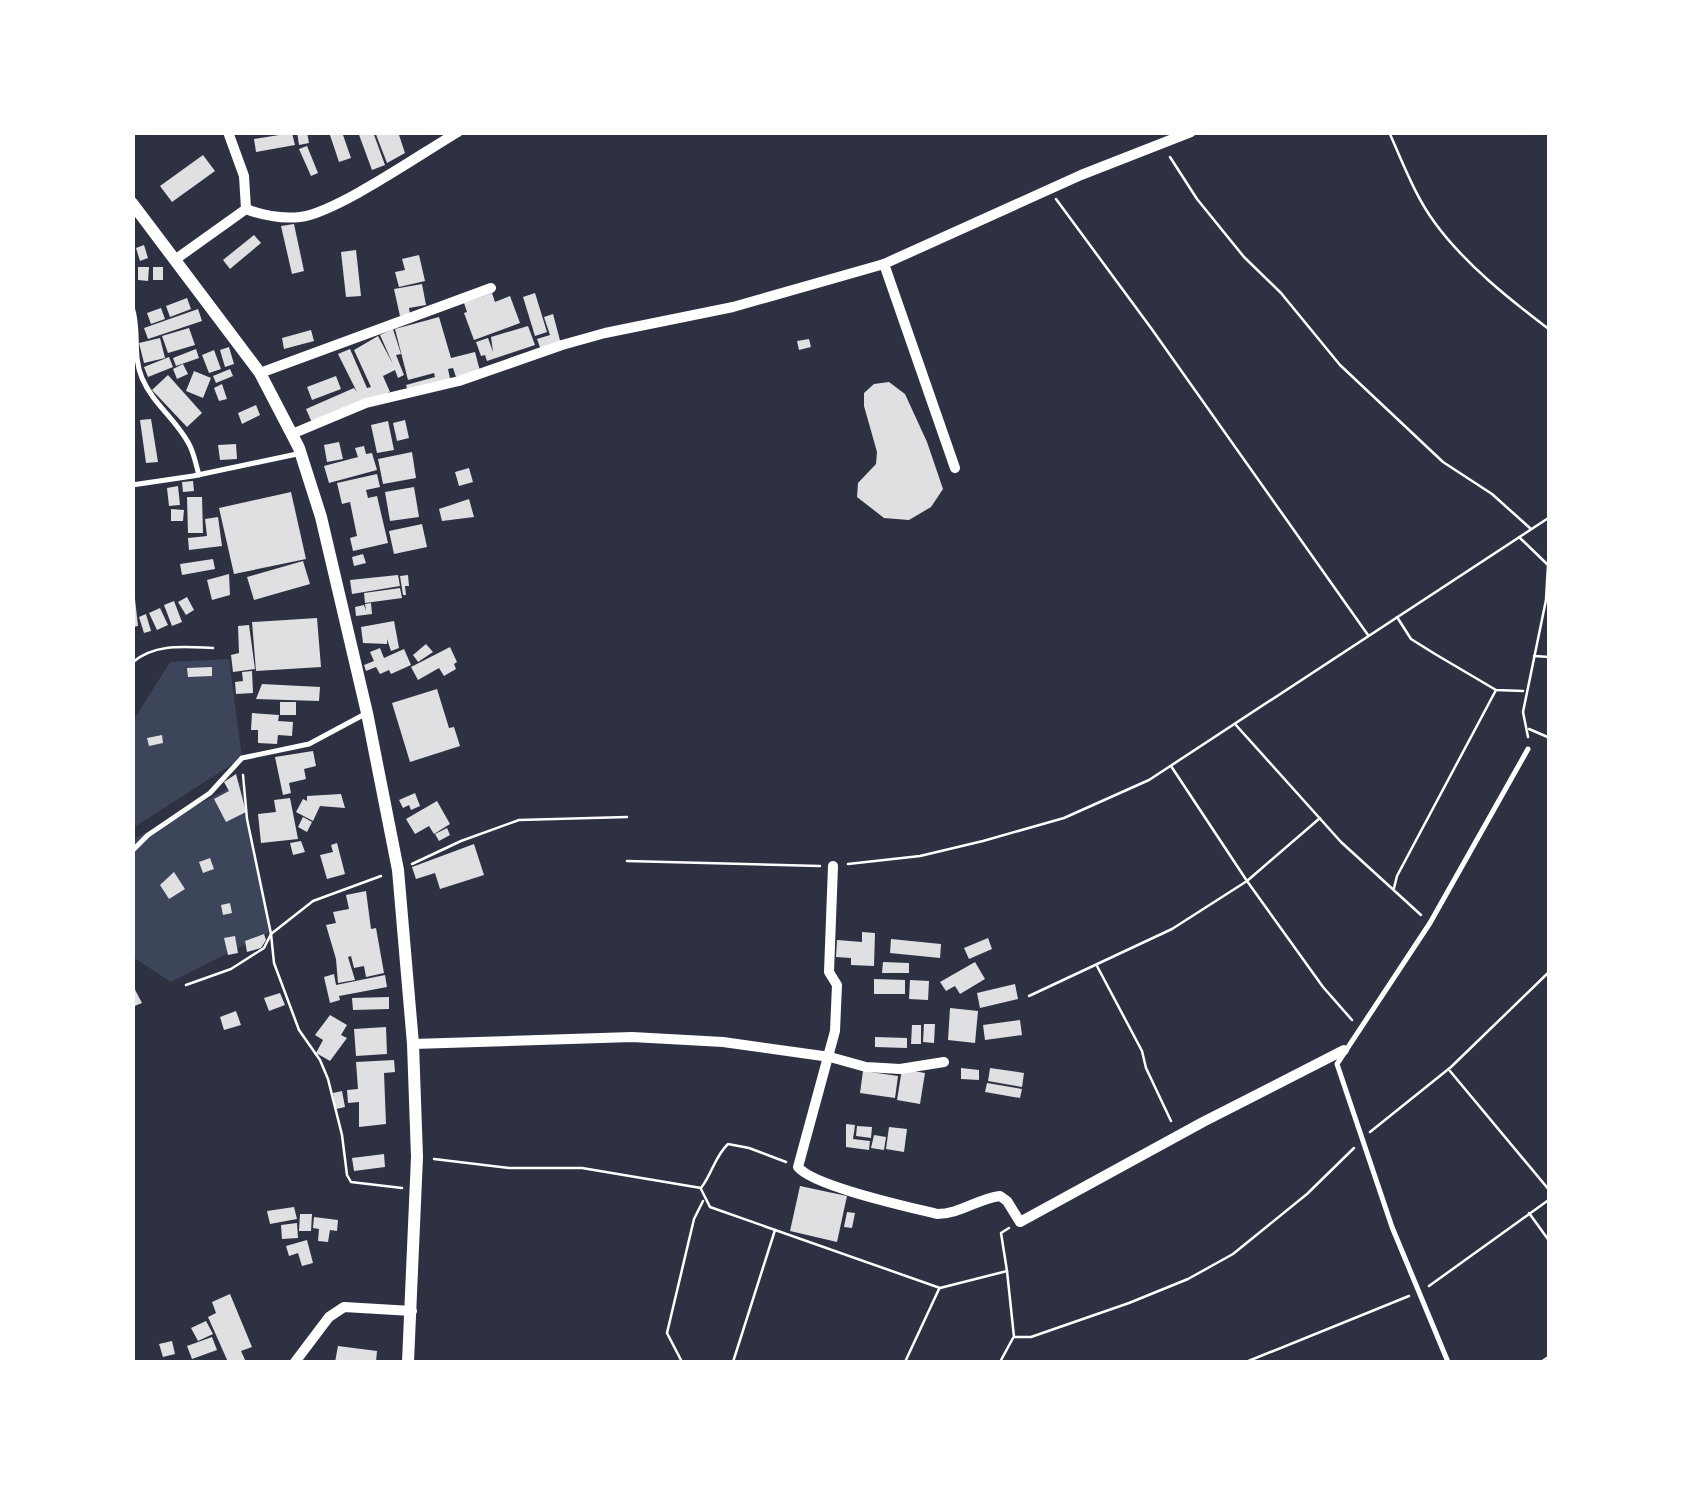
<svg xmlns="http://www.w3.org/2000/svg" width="1682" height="1495" font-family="Cabin,sans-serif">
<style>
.green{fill:#3c4559}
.building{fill:#e0e0e3}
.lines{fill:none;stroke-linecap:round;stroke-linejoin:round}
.path{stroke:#fff;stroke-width:2.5}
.service{stroke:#fff;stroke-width:5}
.minor{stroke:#fff;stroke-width:10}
.tertiary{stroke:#fff;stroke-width:12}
</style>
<rect width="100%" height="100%" fill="#2d3142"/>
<g class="green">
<path d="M229,659L242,758L133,828V721L170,662Z"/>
<path d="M240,782L272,931L171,982L133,957L132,840Z"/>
</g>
<g class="building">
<path d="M297,132H307L309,143L299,145Z"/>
<path d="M329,132H342L351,158L339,162Z"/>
<path d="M358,132H373L385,165L372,170Z"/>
<path d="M375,132H398L405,153L387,163Z"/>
<path d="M292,133L295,145L256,152L254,139Z"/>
<path d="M307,146L318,173L311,176L299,149Z"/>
<path d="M203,155L215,171L172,202L160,186Z"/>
<path d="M294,224L304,271L292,274L281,226Z"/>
<path d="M254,235L261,243L230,269L223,260Z"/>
<path d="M144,245L148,258L140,261L136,248Z"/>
<path d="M356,250L361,296L346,297L341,252Z"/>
<path d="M419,255L425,281L399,287L395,272L405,270L402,259Z"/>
<path d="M138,267H149L148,281L138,280Z"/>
<rect x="153" y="267" width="10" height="13"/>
<path d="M422,284L426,305L409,308L410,314L400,316L394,289Z"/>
<path d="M492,293L495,302L510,296L520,323L474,340L464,313L467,312L464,303Z"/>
<path d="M535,293L547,332L535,336L523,297Z"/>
<path d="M187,298L191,309L170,317L166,306Z"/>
<path d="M161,308L165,319L151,324L147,313Z"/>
<path d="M198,309L202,321L148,339L144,328Z"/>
<path d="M553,314L561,344L541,350L537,339L550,335L544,317Z"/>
<path d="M439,317L451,358L475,352L480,371L456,377L453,368L448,369L451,383L409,395L406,385L435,377L434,373L408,380L395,329Z"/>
<path d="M528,326L535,345L487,361L485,355L481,356L476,342L488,338L493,352L491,337Z"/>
<path d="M189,328L195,345L168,353L162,336Z"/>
<path d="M393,329L401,354L396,355L404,375L398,378L395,370L383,376L390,392L313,425L306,409L354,388L357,392L338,354L350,349L367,388L371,387L354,350L378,336L393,364L380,335Z"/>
<path d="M311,330L314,341L284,349L282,338Z"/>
<path d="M160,338L165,358L144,363L139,343Z"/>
<path d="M809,339L811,347L799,350L797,341Z"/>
<path d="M229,347L234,364L225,367L220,350Z"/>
<path d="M196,349L199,358L176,366L173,358Z"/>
<path d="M214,350L221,369L209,373L202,355Z"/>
<path d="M169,357L173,367L148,377L144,367Z"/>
<path d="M183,364L188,374L177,379L173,369Z"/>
<path d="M230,369L233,376L216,383L213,376Z"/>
<path d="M194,371L211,378L203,398L186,391Z"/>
<path d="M168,375L202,413L187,427L152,390Z"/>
<path d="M336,376L341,389L312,400L307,387Z"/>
<path d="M889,382L905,394L927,442L943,489L931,507L909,520L884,518L857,497L858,483L876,464L877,452L864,406V393L874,384Z"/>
<path d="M222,384L227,399L219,401L214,388Z"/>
<path d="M256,405L260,415L242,424L238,413Z"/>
<path d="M151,419L158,462L146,463L140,420Z"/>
<path d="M405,420L409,438L397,441L393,423Z"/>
<path d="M388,421L394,450L377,453L371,425Z"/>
<path d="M339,442L343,459L327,462L324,445Z"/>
<path d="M236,444L237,459L220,460L218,445Z"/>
<path d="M364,446L366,454L372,453L377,470L329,483L324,466L358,457L355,448Z"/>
<path d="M412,452L416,478L383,484L378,459Z"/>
<path d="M469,468L473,482L459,486L455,472Z"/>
<path d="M377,474L380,487L366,490L368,498L377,496L388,543L353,551L350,538L357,536L350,502L342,504L337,483Z"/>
<path d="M193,481L194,491L183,492L182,482Z"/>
<path d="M178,486L180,505L169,506L167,488Z"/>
<path d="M414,487L419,517L390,521L385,492Z"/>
<path d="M291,492L306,559L234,574L219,508Z"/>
<path d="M187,497H202L203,533H188Z"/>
<path d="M469,499L474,517L442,521L439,509Z"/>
<path d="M171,509L184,510L183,521H171Z"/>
<path d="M218,517L222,546L189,550L188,538L207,536L205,519Z"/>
<path d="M422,524L427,547L394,554L389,531Z"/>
<path d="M363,554L366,563L354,566L352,557Z"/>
<path d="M213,559L215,569L182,575L180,564Z"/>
<path d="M303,561L310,584L254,600L247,577Z"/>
<path d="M229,574L230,595L212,600L207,580Z"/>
<path d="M398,575L400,586L352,594L350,580Z"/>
<path d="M408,575L409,586H405L406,595H403L400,576Z"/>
<path d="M400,588L402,598L365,603L364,593Z"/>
<path d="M187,597L194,610L186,615L178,602Z"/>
<path d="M135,599L138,626L132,627V600Z"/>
<path d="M174,601L182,622L172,626L164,605Z"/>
<path d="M371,603L372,614L356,616L355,607L364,605L366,611L365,604Z"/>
<path d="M160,608L168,625L157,630L149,613Z"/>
<path d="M146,614L151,631L144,633L139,617Z"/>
<path d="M317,618L321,667L256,671L252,622Z"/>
<path d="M394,621L399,648L391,651L387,639V644L363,643L361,627Z"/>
<path d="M249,625L255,669L233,672L231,655L239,653L238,626Z"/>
<path d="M426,644L433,652L418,662L413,655Z"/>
<path d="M450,647L457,662L454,664L456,669L444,676L439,668L418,680L411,667Z"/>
<path d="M380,648L384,658L404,649L411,665L391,674L389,670L380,674L376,667L366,671L364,665L374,661L370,652Z"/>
<path d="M212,667V676L188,677L187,668Z"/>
<path d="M252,671L253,693L236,694L235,682L243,681L242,672Z"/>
<path d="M262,684L320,687L319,701L256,699Z"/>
<path d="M437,689L449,728L454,727L460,746L410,762L392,703Z"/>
<rect x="280" y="702" width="16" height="13"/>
<path d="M252,713L279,715L278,721L293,722L292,736L278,735L277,744L258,743V730H251Z"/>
<path d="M162,735L163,743L149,746L147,738Z"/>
<path d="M313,751L316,766L304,769L306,779L289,783L291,793L283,795L275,757Z"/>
<path d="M236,774L246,812L226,822L214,799L229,791L224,782Z"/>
<path d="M415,793L420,806L411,810L409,805L403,808L399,800Z"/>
<path d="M341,794L345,808L320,806L313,821L296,812L303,799L307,801V796Z"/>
<path d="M290,798L298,839L261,843L258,814L276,812L274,800Z"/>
<path d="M437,801L450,824L434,834L429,826L415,834L406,819Z"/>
<path d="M303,817L312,822L307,832L298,827Z"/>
<path d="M447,828L450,835L439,841L435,834Z"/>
<path d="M301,841L305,852L293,855L290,843Z"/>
<path d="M337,843L345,874L327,879L320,855L333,852L331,845Z"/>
<path d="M474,844L484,875L440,889L435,873L416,879L412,867Z"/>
<path d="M210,858L214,869L203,873L199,862Z"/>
<path d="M174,872L185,889L169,899L160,885Z"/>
<path d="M366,891L371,929L376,928L384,973L366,977L364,966L354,968L351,956L348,957L355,980L338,983L336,959L326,925L336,923L333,912L349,909L346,895Z"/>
<path d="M230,903L232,913L223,915L221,905Z"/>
<path d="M862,932L875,933L874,966L851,965V958L836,957L837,940L862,942Z"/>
<path d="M264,934L266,940L261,948L247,952L245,941Z"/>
<path d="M235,936L238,953L228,955L224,938Z"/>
<path d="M988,938L992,949L969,959L964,948Z"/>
<path d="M891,939L941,944L940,958L890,953Z"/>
<path d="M883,962L909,963V973H882Z"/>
<path d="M975,962L985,979L960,994L955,986L946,991L940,982Z"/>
<path d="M334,974L336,985L385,975L387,987L339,996L340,1000L330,1003L324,977Z"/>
<path d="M874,979L905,980V994H874Z"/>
<path d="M910,980L929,981L928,1000L909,999Z"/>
<path d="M132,984L142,1003L132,1007Z"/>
<path d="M1015,984L1018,999L980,1008L977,993Z"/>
<path d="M280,993L285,1005L269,1011L264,998Z"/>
<path d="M389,997V1009L353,1010L352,998Z"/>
<path d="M950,1008L978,1011L975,1043L948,1040Z"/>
<path d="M236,1011L241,1025L224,1030L220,1017Z"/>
<path d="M330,1015L347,1025L341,1035L347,1038L330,1061L316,1053L323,1040L315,1035Z"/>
<path d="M1020,1020L1022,1035L985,1040L983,1025Z"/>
<path d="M924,1024H935L934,1043L923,1042Z"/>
<path d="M912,1025H921V1044H911Z"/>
<path d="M386,1027L387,1054L356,1056L354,1029Z"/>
<path d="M875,1037L907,1038V1048L875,1047Z"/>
<path d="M394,1060L395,1072L384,1073L386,1124L359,1127V1102L348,1103L347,1090L358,1089L356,1062Z"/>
<path d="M961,1068L979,1070V1080L961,1079Z"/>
<path d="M990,1068L1024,1073L1022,1087L988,1081Z"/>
<path d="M902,1069L925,1073L920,1104L897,1100Z"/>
<path d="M863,1071L898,1076L895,1098L860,1093Z"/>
<path d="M987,1083L1022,1089L1020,1098L985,1092Z"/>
<path d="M342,1091L345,1107L336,1109L333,1093Z"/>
<path d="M846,1124L855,1125L853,1139L870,1141L869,1150L846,1147Z"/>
<path d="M857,1126L872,1127L871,1138L856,1136Z"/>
<path d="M889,1127L907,1129L904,1152L886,1149Z"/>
<path d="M874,1135L886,1137L884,1150L871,1148Z"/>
<path d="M384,1154L385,1167L354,1171L352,1158Z"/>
<path d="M800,1186L847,1196L837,1242L790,1231Z"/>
<path d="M294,1207L297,1219L270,1224L267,1211Z"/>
<path d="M847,1212L855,1213L852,1228L844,1227Z"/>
<path d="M300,1214H312L311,1231H299Z"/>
<path d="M314,1217L338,1220L337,1231L330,1230L328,1242L318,1241L319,1229L313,1228Z"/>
<path d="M297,1223L298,1238L282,1239L281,1225Z"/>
<path d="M307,1240L313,1263L302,1266L298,1253L289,1256L286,1246Z"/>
<path d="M230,1294L252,1347L241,1351L246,1362H228L208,1317L216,1313L212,1302Z"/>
<path d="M206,1321L213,1334L198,1341L191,1328Z"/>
<path d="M212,1337L217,1350L192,1359L187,1346Z"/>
<path d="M172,1341L175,1354L163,1357L159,1344Z"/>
<path d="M338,1346L377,1351L376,1362H335Z"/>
</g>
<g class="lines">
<g class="path">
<path d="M1389,132C1403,163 1415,196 1435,223C1465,264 1509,299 1550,330"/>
<path d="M1170,157L1197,199L1244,257L1281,293L1340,365L1443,462L1492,494L1531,529"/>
<path d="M1056,199L1151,328L1368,635"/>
<path d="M1519,537L1548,565L1546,600L1523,712L1528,737"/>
<path d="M1397,617L1411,639L1435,654L1496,690L1523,691"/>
<path d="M1534,656L1550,657"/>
<path d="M133,691V662C156,643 185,647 213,648"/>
<path d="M1235,724L1341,842L1421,915"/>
<path d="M1529,729L1550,738"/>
<path d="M1171,766L1247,881L1323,987L1352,1020"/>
<path d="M243,775L247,819L271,934L274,963L299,1030L320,1060L328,1079L342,1135L347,1175L351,1182L402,1188"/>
<path d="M627,861L820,866"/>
<path d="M412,864L461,841L519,820L627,817"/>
<path d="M848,864L920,856L983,841L1064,818L1149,780L1550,517"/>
<path d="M1394,888L1397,876L1496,690"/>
<path d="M1097,966L1142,1051L1146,1068L1171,1121"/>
<path d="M186,985L231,969L264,948L271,934L313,901L381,876"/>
<path d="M1029,996L1172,929L1247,881L1320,818"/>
<path d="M1450,1071L1550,1191"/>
<path d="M1370,1132L1451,1067L1550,971"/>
<path d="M434,1159L509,1168H582L701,1188C712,1174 715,1156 728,1144L749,1148L786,1162"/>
<path d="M701,1189L710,1207L940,1288L1007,1271L1001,1233L1009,1228"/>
<path d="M1529,1213L1550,1242"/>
<path d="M1007,1271L1014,1337H1031L1129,1303L1188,1279L1233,1254L1307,1194L1354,1148"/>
<path d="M1429,1286L1550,1199"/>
<path d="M682,1362L667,1333L694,1219L703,1201"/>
<path d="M733,1362L775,1230"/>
<path d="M905,1362L939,1289"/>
<path d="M1000,1362L1013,1338"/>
<path d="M1246,1362L1409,1296"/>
<path d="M1541,1362L1550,1356"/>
</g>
<g class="service">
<path d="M132,307C140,330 132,355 142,378C153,404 176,419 189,444C194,453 196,465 199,475"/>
<path d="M132,485L193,476L297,454"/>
<path d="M132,851L148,835L210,793L242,758L309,744L365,714"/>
<path d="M1448,1362L1392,1227L1337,1064L1430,923L1528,749"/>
</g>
<g class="minor">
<path d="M228,132L244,176L246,209"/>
<path d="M176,259L246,209C264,216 281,219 300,217C336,213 422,153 458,132"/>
<path d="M884,264L955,468"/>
<path d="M260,373L491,288"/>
<path d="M292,434L366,403L459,381L562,345L605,333L733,307L884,264L1081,175L1191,132"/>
<path d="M833,866L829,972L837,985L835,1031L798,1167C813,1186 909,1207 937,1214C960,1214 977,1199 1000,1196L1007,1201L1020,1222L1203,1122L1344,1050"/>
<path d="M413,1044L632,1037L723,1042L830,1057L866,1067L900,1069L944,1062"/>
<path d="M295,1362L329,1317L344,1307L412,1311"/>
</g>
<path class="tertiary" d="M132,203L260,373L299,448L321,517L367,713L398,870L413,1044L417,1157L408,1362"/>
</g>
<rect width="1682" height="1495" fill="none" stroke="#ffffff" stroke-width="270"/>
</svg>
